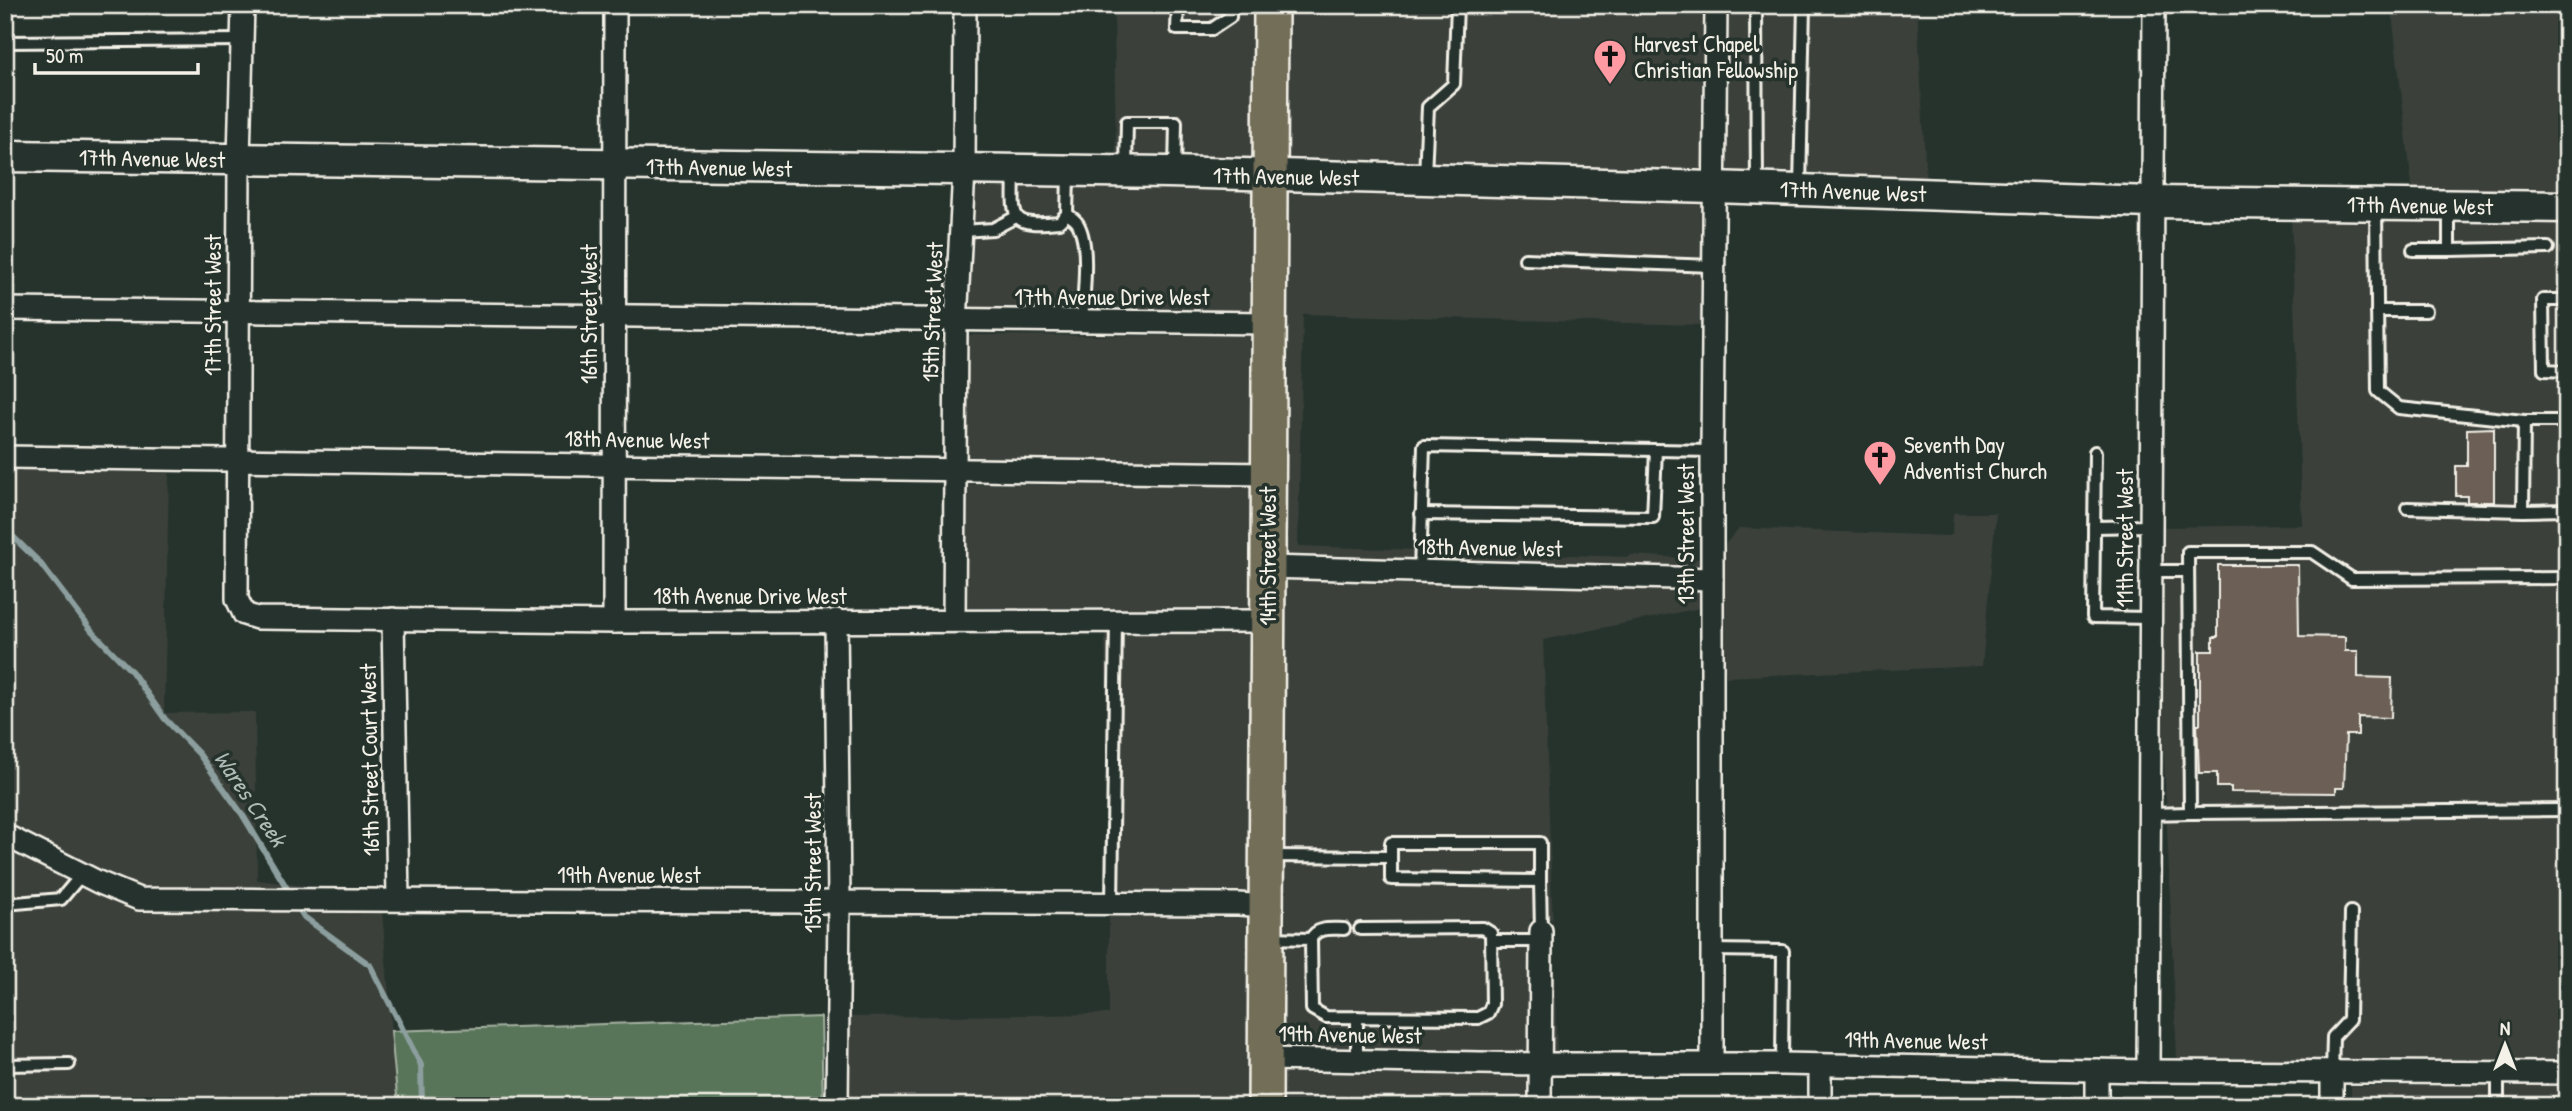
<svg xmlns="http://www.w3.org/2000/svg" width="2572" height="1111" font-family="'Patrick Hand',sans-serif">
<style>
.built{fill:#3b413a}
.green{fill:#59745a;stroke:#a6b2a1;stroke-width:2}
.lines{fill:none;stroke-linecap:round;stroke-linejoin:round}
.stream{stroke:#8c9f9e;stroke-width:6}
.building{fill:#6c6157;stroke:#f4f1e8;stroke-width:2}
.lane-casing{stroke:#f4f1e8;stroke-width:16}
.street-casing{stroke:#f4f1e8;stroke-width:26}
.secondary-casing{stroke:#f4f1e8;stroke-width:35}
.primary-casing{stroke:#f4f1e8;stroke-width:38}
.lane{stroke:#26332d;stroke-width:10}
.street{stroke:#26332d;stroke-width:21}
.secondary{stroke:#26332d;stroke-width:30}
.primary{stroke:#726e59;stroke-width:33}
.labels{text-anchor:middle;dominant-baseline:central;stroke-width:7;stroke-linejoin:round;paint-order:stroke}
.poi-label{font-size:23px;fill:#f4f1e8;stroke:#26332d;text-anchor:start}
.street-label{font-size:23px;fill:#f4f1e8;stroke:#26332d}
.water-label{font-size:24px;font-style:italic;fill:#afbbb7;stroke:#26332d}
</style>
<rect width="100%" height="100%" fill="#26332d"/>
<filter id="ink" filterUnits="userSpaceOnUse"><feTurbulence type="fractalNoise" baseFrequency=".0143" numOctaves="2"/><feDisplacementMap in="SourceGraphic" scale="14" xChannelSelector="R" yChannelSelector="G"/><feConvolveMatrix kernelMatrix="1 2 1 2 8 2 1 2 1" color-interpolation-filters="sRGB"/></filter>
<g filter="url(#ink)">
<g class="built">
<path d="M1114,5H1259L1258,162L1116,159Z"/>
<path d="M1282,5H1704L1702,174L1281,163Z"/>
<path d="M1727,5H1917L1926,181L1725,174Z"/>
<path d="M2391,5H2567V194H2413Z"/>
<path d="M974,182L1258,187L1257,310H968Z"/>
<path d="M1281,188L1702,199L1701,325L1303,314L1298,546L1629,557L1630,555L1700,559V566L1278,555Z"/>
<path d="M2291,217L2567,219V1060L2177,1059L2161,687V527L2302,525Z"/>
<path d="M967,335L1257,336V461L966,459Z"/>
<path d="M5,469L169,473L164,713L255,712L257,880L306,886L141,887L103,870L5,822Z"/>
<path d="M965,484L1257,486L1256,608H965Z"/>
<path d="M1953,513H1996L1982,666L1726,677L1723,654V547L1739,528L1947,536L1952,535Z"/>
<path d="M1278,580L1700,591V608L1543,640L1557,1051H1551L1552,919H1530L1529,1051L1276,1047Z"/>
<path d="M1105,633H1256L1255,893L1109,890Z"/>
<path d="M5,849L94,894L139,912L382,911L398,1106H5Z"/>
<path d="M1109,916L1255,918L1254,1106H848L849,1017L1109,1014Z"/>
<path d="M1276,1072L1529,1076L1528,1106H1276Z"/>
<rect x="2351" y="1086" width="216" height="20"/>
</g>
<path class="green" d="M821,1017L823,1106H398L391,1031Z"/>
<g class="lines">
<g class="stream">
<path d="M5,529L40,563L92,631L132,672L165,719L199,754L242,814L291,895"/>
<path d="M296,904L304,917L370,965L421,1065L422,1106"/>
</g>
</g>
<g class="building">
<path d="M2494,428V502H2467V496H2456V466H2467V429Z"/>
<path d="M2218,565H2298L2299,636L2345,637V651H2358V677L2392,678L2391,718L2358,717V735H2346L2344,788H2336V793L2231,792V787H2217V773H2199L2197,724H2200V651H2213V637H2218Z"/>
</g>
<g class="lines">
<defs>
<g id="lane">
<path d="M1178,5L1177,29H1212L1230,17L1231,5"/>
<path d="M1756,5L1757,188"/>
<path d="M5,42L242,40"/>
<path d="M1126,169L1127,122H1176L1175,171"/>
<path d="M1014,173C1013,219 1009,227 1059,222L1067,214L1068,174"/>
<path d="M1425,176L1428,107L1454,84L1457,5"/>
<path d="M1800,187L1804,5"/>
<path d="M2376,208L2378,391L2399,408L2524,421H2567"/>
<path d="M2449,208V250L2548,248"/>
<path d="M1067,214C1072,218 1077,220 1079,226C1090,248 1083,298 1082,323"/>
<path d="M961,231L993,229L1016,217"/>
<path d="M2413,250H2449"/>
<path d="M1525,259L1713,266"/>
<path d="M2567,300H2543L2544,370L2567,371"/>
<path d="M2377,311H2426"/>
<path d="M2095,452L2093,617L2150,618"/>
<path d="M2407,508L2523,511L2524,421"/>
<path d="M2523,511L2567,510"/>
<path d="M1421,514L1653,517L1656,450"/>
<path d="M2094,527L2150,526"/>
<path d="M1420,571L1424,446L1712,451"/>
<path d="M2150,571H2188"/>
<path d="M2567,578L2352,579L2312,552H2188L2190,813L2567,810"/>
<path d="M2149,814L2190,813"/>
<path d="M1391,843H1540V881L1391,879Z"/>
<path d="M1271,856L1391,857"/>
<path d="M1540,881L1541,931"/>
<path d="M1112,903L1116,620"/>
<path d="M5,904L61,899L82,874"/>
<path d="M1269,938L1311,939L1312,1009L1326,1017L1478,1018L1488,1013L1492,1004L1491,933L1483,928L1360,929"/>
<path d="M1311,939C1317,926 1332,929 1344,929"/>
<path d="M1492,941H1541"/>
<path d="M1712,950L1783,951L1782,1064"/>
<path d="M1357,1017V1061"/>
<path d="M5,1065L69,1064"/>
<path d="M2332,1073L2333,1037L2349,1020L2351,912"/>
<path d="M2498,1073V1106"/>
</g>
<g id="street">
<path d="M243,5L239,159L237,599L244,614L257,618L614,622L1267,621"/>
<path d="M5,309C426,312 847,322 1269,323"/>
<path d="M5,457L1268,474"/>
<path d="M1267,567L1712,579"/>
<path d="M393,619L398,899"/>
<path d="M836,620L839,901L837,1106"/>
<path d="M954,620L956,323L964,170L965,5"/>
<path d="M614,622L615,5"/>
<path d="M5,835L98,882L139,899L1238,904L1266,906"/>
<path d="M1265,1059L1540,1064H1782L2148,1071L2567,1073"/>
<path d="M1712,1063V451L1716,5"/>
<path d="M2148,1071L2154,5"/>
<path d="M1540,1106L1541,931"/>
<path d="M1820,1106V1065"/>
<path d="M2097,1106V1070"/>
<path d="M2332,1106V1073"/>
</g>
<path id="secondary" d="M5,156L1169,172L1713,187L2151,202L2567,207"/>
<path id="primary" d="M1265,1106L1271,5"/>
</defs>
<use href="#lane" class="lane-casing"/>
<use href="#street" class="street-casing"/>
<use href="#secondary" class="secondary-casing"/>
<use href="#primary" class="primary-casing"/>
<use href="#lane" class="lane"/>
<use href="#street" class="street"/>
<use href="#secondary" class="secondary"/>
<use href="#primary" class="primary"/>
</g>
</g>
<defs>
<symbol id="church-pin" viewBox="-11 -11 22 30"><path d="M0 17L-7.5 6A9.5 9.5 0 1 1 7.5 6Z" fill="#ff9aa2" stroke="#26332d"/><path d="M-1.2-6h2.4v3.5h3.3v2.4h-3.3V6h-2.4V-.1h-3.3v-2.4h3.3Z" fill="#111"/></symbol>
</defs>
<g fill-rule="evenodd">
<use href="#church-pin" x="1591" y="37" width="38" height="52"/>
<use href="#church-pin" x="1861" y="438" width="38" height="52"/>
</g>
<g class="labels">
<g class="poi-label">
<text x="1634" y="43">Harvest Chapel<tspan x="1634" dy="26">Christian Fellowship</tspan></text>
<text x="1904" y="444">Seventh Day<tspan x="1904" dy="26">Adventist Church</tspan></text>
</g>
<g class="street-label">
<text transform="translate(152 158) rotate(1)">17th Avenue West</text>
<text transform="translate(719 167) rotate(1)">17th Avenue West</text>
<text transform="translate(1286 176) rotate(1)">17th Avenue West</text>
<text transform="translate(1853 191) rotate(2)">17th Avenue West</text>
<text transform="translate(2420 205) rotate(1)">17th Avenue West</text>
<text x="1112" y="296">17th Avenue Drive West</text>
<text transform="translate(212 305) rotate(-90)">17th Street West</text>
<text transform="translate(932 312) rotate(-88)">15th Street West</text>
<text transform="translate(588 314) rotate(-90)">16th Street West</text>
<text transform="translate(637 439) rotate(1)">18th Avenue West</text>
<text transform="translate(1685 534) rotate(-90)">13th Street West</text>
<text transform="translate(2124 538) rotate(-90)">11th Street West</text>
<text transform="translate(1490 547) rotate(1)">18th Avenue West</text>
<text transform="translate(1267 556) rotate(-90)">14th Street West</text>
<text x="750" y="595">18th Avenue Drive West</text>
<text transform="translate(369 760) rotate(-91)">16th Street Court West</text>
<text transform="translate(812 863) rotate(-90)">15th Street West</text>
<text x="629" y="874">19th Avenue West</text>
<text transform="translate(1350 1034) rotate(1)">19th Avenue West</text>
<text transform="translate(1916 1040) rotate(1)">19th Avenue West</text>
</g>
<g class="water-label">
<text transform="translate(251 798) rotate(56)">Wares Creek</text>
</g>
</g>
<rect width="2572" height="1111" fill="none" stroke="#26332d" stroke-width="28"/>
<rect x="14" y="14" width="2544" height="1083" fill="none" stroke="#f4f1e8" stroke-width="2.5" filter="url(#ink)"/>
<g transform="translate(2505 1045)" stroke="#26332d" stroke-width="5" paint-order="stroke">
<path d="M0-5L12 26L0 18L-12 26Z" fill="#f4f1e8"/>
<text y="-10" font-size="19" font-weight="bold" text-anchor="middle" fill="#f4f1e8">N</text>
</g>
<path d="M35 63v10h163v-10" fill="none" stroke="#f4f1e8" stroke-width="3.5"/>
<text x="46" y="63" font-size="21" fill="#f4f1e8" stroke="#26332d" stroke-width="5" paint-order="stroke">50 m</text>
</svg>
